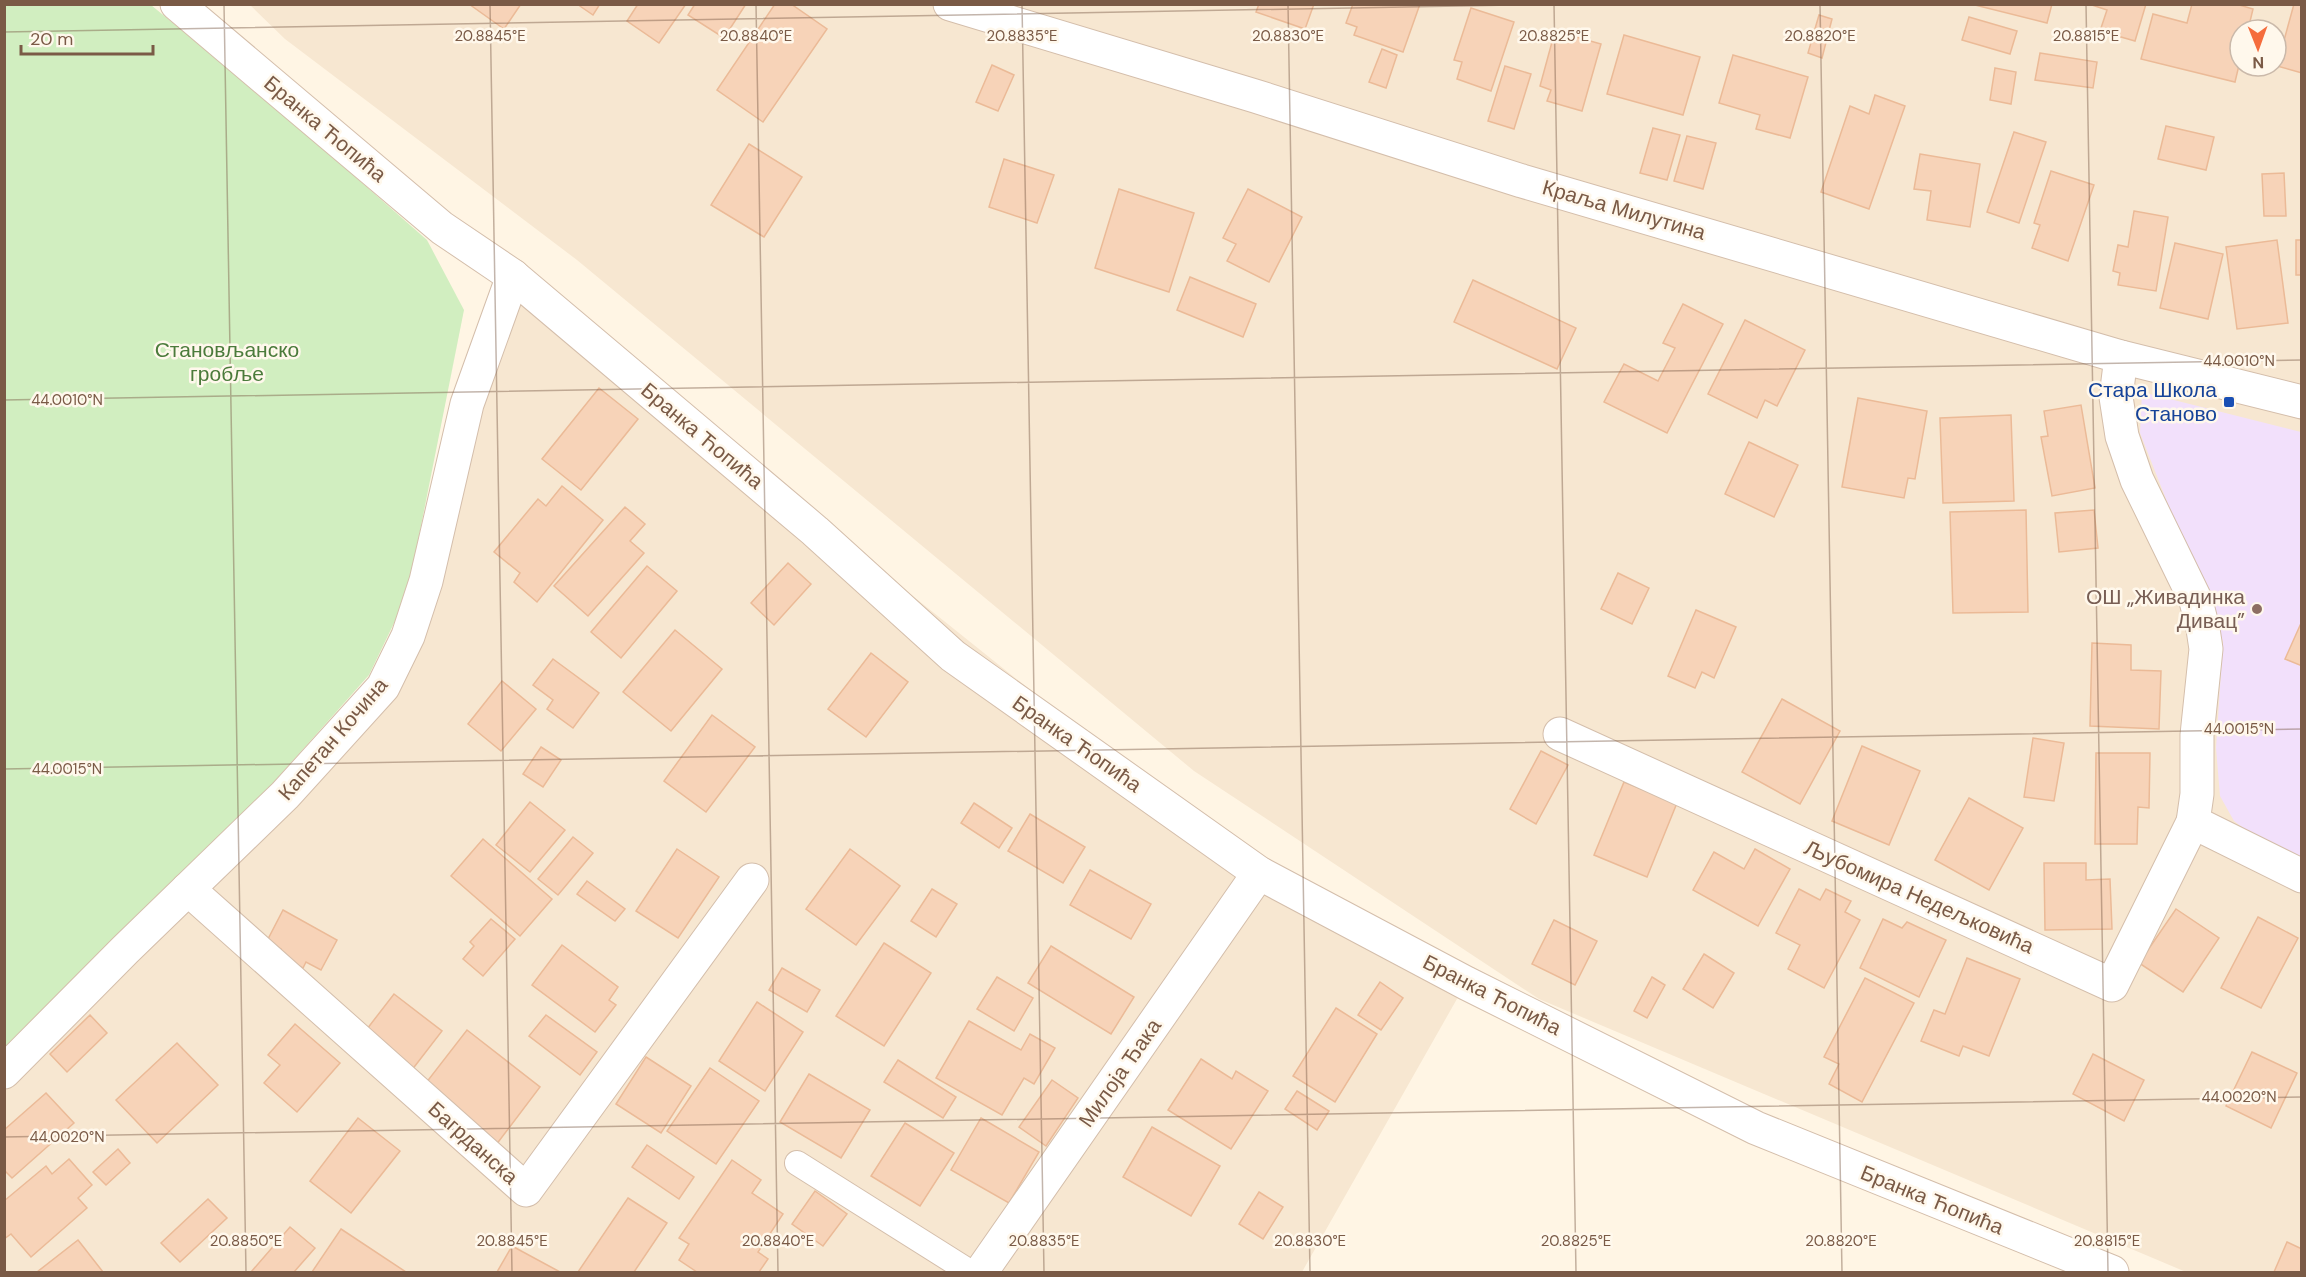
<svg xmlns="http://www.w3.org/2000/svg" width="2306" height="1277" font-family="'DM Sans',sans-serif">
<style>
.residential{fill:#f7e7d1;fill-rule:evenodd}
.education{fill:#f2e0fb}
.green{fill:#d1eec0}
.building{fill:#f7d3b8;stroke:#ebba97;stroke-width:1.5}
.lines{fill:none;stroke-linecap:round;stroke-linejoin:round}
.service-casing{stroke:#d4beab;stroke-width:26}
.minor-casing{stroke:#d4beab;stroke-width:35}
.tertiary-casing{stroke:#d4beab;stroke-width:35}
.service{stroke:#fff;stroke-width:24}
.minor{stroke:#fff;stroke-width:33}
.tertiary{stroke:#fff;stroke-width:33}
.ticks{fill:none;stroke:#7a5a46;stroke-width:1.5;stroke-opacity:0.45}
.transit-dot{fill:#1a4fb4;stroke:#fff8ec;stroke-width:2}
.education-dot{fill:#8d6e63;stroke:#fff8ec;stroke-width:2}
.labels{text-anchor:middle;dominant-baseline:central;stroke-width:5;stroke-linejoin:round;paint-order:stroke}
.street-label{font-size:21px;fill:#7a5a46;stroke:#fff8ec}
.park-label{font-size:21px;fill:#4b7b3b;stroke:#fff8ec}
.transit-label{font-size:21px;fill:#164399;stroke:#fff8ec;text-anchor:end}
.education-label{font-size:21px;fill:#785e54;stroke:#fff8ec;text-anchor:end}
.ticks-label{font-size:15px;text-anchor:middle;fill:#7a5a46;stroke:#fff8ec;stroke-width:5;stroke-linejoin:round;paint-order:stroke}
</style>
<rect width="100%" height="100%" fill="#fff5e4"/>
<g class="residential">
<path d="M250,5H2301V1272H2186L1539,999L1194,771L577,260L285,39ZM2240,30H2276V66H2240Z"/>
<path d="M513,276L1259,873L1466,983L1302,1272H5V1073L383,687Z"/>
</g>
<path class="education" d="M2142,392L2301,432V863L2269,847L2234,821L2220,796L2216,748L2223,642L2202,576L2175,522L2140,433Z"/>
<path class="green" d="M5,5H151L286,116L427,240L464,310L407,596L369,675L248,811L5,1060Z"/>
<g class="building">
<path d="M469,4H521L504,29Z"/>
<path d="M577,4H600L593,15Z"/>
<path d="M638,4H686L659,43L627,21Z"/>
<path d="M695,4H746L724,38L688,15Z"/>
<path d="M775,4H791L827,29L763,122L717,90Z"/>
<path d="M1259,4H1314L1305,29L1256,12Z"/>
<path d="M1353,4H1420L1403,52L1354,35L1357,27L1346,23Z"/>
<path d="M1971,4H2052L2047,23Z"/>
<path d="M2089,4H2146L2135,41L2100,31L2107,10Z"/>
<path d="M2192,4H2236L2253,9L2248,30H2240V61L2235,82L2141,59L2153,14L2187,23Z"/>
<path d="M2294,4H2302V73L2277,66Z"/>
<path d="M1471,8L1514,22L1491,91L1457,79L1462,62L1454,60Z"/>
<path d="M1819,15L1832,19L1822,58L1808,53Z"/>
<path d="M1969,17L2017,31L2010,54L1962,40Z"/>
<path d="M1555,31L1601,44L1582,111L1547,101L1551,90L1540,86Z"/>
<path d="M1624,35L1700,57L1683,115L1607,94Z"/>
<path d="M1382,49L1397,55L1386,88L1369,82Z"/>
<path d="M2040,53L2097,62L2093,88L2035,80Z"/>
<path d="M1733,55L1808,77L1790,138L1756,129L1760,115L1719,103Z"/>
<path d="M992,65L1014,75L998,111L976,102Z"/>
<path d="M1505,66L1531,74L1514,129L1488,121Z"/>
<path d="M1995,68L2016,72L2011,104L1990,100Z"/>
<path d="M1875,95L1905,106L1869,209L1821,192L1850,106L1869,114Z"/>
<path d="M2166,126L2214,137L2206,170L2158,159Z"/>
<path d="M1653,128L1680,135L1667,180L1640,173Z"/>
<path d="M2014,132L2046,142L2019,223L1987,212Z"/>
<path d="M1687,136L1716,143L1703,189L1674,181Z"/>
<path d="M749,144L802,177L764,237L711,205Z"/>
<path d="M1920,154L1980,164L1970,227L1927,220L1931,191L1914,189Z"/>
<path d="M1004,159L1054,175L1037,223L989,207Z"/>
<path d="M2051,171L2094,185L2068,261L2032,248L2040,225L2034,223Z"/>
<path d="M2284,173L2286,216H2264L2262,174Z"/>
<path d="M1119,189L1194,213L1169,292L1095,268Z"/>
<path d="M1248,189L1302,217L1269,282L1227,261L1236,244L1223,238Z"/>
<path d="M2134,211L2168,217L2156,291L2118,285L2120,273L2113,271L2118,245L2128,247Z"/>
<path d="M2277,240L2288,323L2237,329L2226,247Z"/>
<rect x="2296" y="240" width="6" height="35"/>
<path d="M2175,243L2223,254L2208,319L2160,308Z"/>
<path d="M1190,277L1256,304L1243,337L1177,310Z"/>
<path d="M1473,280L1576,328L1557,369L1454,322Z"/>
<path d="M1683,304L1723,324L1667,433L1604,402L1624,364L1658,381L1675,348L1663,343Z"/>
<path d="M1745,320L1805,350L1777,406L1765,400L1757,418L1708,394Z"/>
<path d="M599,388L638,419L581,490L542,459Z"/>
<path d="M1858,398L1927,411L1915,479L1908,478L1904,498L1842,487Z"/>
<path d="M2081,405L2095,488L2052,496L2041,437L2048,436L2044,411Z"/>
<path d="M2011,415L2014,501L1943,503L1940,418Z"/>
<path d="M1749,442L1798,465L1774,517L1725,494Z"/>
<path d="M562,486L603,520L537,602L514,582L520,573L494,552L538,499L546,506Z"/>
<path d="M625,507L645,524L630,541L644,553L588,616L554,586Z"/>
<path d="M2026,510L2028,612L1953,613L1950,512Z"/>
<path d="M2094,510L2098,548L2059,552L2055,513Z"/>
<path d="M788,563L811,584L774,625L751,603Z"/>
<path d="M647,566L677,591L621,658L591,632Z"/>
<path d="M1618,573L1649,588L1632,624L1601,609Z"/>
<path d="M1696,610L1736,627L1714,678L1702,672L1695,688L1668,676Z"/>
<path d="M2302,621V666L2285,659Z"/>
<path d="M675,630L722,669L671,731L623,692Z"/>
<path d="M2092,643L2131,645V670L2161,671L2159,729L2090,726Z"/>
<path d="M871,653L908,682L866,737L828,709Z"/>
<path d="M553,659L599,693L573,728L547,709L553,700L533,685Z"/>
<path d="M502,681L536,709L501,751L468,724Z"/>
<path d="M1782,699L1840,731L1800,804L1742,772Z"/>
<path d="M712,715L755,747L706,812L664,781Z"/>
<path d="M2033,738L2064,743L2054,801L2024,797Z"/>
<path d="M1862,746L1920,771L1889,845L1832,821Z"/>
<path d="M541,747L561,760L543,787L523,774Z"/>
<path d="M1541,751L1568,765L1536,824L1510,809Z"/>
<path d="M2096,753H2150L2149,808L2138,807L2137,844H2095Z"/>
<path d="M1624,782L1677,803L1647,877L1594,855Z"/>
<path d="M1969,798L2023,828L1989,890L1935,860Z"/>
<path d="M530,802L565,830L530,872L496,845Z"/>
<path d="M974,803L1012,828L999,848L961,823Z"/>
<path d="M1030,814L1085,847L1063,883L1008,851Z"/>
<path d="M573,837L593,853L558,895L538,879Z"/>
<path d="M483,839L552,899L520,936L451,876Z"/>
<path d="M677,849L719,877L678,938L636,911Z"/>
<path d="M850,849L900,886L856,945L806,909Z"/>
<path d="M1755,849L1790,869L1758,926L1693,890L1714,852L1744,869Z"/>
<path d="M2044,863H2086V880L2110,879L2112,929L2045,930Z"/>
<path d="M1090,870L1151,904L1131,939L1070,905Z"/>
<path d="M587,881L625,909L615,921L577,894Z"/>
<path d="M932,889L957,904L936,937L911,921Z"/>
<path d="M1799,889L1820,900L1826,889L1851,901L1845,912L1860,920L1824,988L1788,969L1800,945L1776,933Z"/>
<path d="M2176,909L2219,938L2183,992L2139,963Z"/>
<path d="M283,910L337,940L321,970L306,962L303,968L278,955L281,949L267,941Z"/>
<path d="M2258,917L2298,938L2261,1008L2221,988Z"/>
<path d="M491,919L515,939L483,976L463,959L474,946L470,942Z"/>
<path d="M1883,919L1902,928L1907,922L1946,940L1919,997L1860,968Z"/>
<path d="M1554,920L1597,941L1575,985L1532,964Z"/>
<path d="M884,943L931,973L884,1046L836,1016Z"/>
<path d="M562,945L618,987L609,1000L616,1005L595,1032L532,985Z"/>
<path d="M1051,946L1134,997L1111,1034L1028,983Z"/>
<path d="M1704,954L1734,973L1713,1008L1683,989Z"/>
<path d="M1967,958L2020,979L1989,1056L1963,1046L1959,1056L1921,1041L1934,1010L1945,1014Z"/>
<path d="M782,968L820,990L807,1012L769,990Z"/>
<path d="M997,977L1033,998L1014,1031L977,1009Z"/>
<path d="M1652,977L1665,985L1647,1018L1634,1011Z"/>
<path d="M1865,978L1914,1003L1862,1102L1829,1084L1839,1064L1824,1057Z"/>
<path d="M1380,982L1403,998L1381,1030L1358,1015Z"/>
<path d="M394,994L442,1031L408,1075L367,1029Z"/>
<path d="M757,1002L803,1032L765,1091L719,1061Z"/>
<path d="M1336,1008L1377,1034L1335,1102L1293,1076Z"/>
<path d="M90,1015L107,1033L67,1072L50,1054Z"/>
<path d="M546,1015L597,1052L580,1075L529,1036Z"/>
<path d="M969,1021L1021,1050L1030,1034L1055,1048L1034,1084L1024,1078L1002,1115L936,1078Z"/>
<path d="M295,1024L340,1063L297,1112L264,1083L280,1065L268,1055Z"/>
<path d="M467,1030L540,1087L496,1145L422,1088Z"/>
<path d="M177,1043L218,1085L157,1143L116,1100Z"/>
<path d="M2252,1052L2297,1073L2271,1128L2226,1106Z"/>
<path d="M2093,1054L2144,1080L2124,1121L2073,1094Z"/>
<path d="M646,1057L691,1086L661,1133L616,1104Z"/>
<path d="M1201,1059L1232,1079L1236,1071L1268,1091L1231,1149L1168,1110Z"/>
<path d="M898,1060L956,1097L943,1118L884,1082Z"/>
<path d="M710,1068L759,1101L716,1164L667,1131Z"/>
<path d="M809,1074L870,1110L841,1158L780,1122Z"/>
<path d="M1052,1080L1078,1098L1046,1146L1019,1127Z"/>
<path d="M1297,1091L1329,1111L1317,1130L1285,1109Z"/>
<path d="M46,1093L74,1123L12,1178L4,1170V1130Z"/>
<path d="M358,1118L400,1151L351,1213L310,1181Z"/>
<path d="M981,1118L1039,1152L1009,1203L951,1170Z"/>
<path d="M905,1123L954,1153L920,1206L871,1176Z"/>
<path d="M1152,1127L1220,1166L1191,1216L1123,1177Z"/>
<path d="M647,1145L694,1177L679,1199L632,1167Z"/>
<path d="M118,1149L130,1163L106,1185L93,1172Z"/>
<path d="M69,1159L92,1185L78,1198L87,1208L31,1257L11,1234L4,1239V1201L46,1166L52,1174Z"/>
<path d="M732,1160L761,1180L752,1193L783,1214L758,1252L768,1259L759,1272H697L679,1260L689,1244L679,1238Z"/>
<path d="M815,1191L847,1214L823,1246L792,1224Z"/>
<path d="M1259,1192L1283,1207L1263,1239L1239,1224Z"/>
<path d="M628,1198L667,1223L634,1272H578Z"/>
<path d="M208,1199L227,1218L180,1262L161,1243Z"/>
<path d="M290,1227L315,1248L294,1272H251Z"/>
<path d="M341,1229L406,1272H312Z"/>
<path d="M78,1240L103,1272H37Z"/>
<path d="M2287,1242L2302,1249V1272H2274Z"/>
<path d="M512,1246L560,1272H497Z"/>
</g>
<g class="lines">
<defs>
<path id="service" d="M797,1163L970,1272"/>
<g id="minor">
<path d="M177,4L442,228L513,276L815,531L953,656L1259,873L1466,983L1756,1128L2112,1272"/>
<path d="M2121,357L2116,397L2122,436L2137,480L2196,601L2203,629L2206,649L2197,735V794L2193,822L2302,876"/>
<path d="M1560,734L2112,985L2193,822"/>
<path d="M188,889L526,1190L752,880"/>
<path d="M4,1072L125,950L285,795L383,687L408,636L426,581L467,404L513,276"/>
<path d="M981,1272L1259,873"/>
</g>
<path id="tertiary" d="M950,4L1255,96L1522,181L2121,357L2302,402"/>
</defs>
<use href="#service" class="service-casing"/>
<use href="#minor" class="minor-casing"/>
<use href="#tertiary" class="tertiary-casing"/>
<use href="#service" class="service"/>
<use href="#minor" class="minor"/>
<use href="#tertiary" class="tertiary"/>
</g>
<path class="ticks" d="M224,4L246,1272M490,4L512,1272M756,4L778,1272M1022,4L1044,1272M1288,4L1310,1272M1554,4L1576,1272M1820,4L1842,1272M2086,4L2108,1272M4,32L1573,4M4,400L2302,360M4,769L2302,729M4,1137L2302,1097"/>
<rect class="transit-dot" x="2223" y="396" width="12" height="12" rx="3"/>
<circle class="education-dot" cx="2257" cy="609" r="6"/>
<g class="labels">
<g class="street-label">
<text transform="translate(325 129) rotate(40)">Бранка Ћопића</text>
<text transform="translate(1624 210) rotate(16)">Краља Милутина</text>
<text transform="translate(702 436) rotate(40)">Бранка Ћопића</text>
<text transform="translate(333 739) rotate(-49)">Капетан Кочина</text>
<text transform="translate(1077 744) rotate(35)">Бранка Ћопића</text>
<text transform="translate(1919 897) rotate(24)">Љубомира Недељковића</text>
<text transform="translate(1492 995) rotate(27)">Бранка Ћопића</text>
<text transform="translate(1120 1073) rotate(-55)">Милоја Ђака</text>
<text transform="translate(473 1143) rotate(42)">Багрданска</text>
<text transform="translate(1932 1200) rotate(22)">Бранка Ћопића</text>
</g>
<g class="park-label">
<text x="227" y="350">Становљанско<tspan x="227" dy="24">гробље</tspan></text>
</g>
<g class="transit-label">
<text x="2217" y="390">Стара Школа<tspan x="2217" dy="24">Станово</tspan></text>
</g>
<g class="education-label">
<text x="2245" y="597">ОШ „Живадинка<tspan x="2245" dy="24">Дивац”</tspan></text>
</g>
</g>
<g class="ticks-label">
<text x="490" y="41">20.8845°E</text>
<text x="756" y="41">20.8840°E</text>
<text x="1022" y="41">20.8835°E</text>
<text x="1288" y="41">20.8830°E</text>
<text x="1554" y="41">20.8825°E</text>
<text x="1820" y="41">20.8820°E</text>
<text x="2086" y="41">20.8815°E</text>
<text x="2239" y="366">44.0010°N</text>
<text x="67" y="405">44.0010°N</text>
<text x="2239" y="734">44.0015°N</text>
<text x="67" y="774">44.0015°N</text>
<text x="2239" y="1102">44.0020°N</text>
<text x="67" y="1142">44.0020°N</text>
<text x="246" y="1246">20.8850°E</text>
<text x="512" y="1246">20.8845°E</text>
<text x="778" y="1246">20.8840°E</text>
<text x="1044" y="1246">20.8835°E</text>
<text x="1310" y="1246">20.8830°E</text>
<text x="1576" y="1246">20.8825°E</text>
<text x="1841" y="1246">20.8820°E</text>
<text x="2107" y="1246">20.8815°E</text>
</g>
<rect width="2306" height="1277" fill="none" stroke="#7a5a46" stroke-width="12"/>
<g transform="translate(2258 48) rotate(179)"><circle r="28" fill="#fff8ec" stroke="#cab9aa" stroke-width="1.5"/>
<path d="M0-4.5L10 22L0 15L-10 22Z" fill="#f56c3c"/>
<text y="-9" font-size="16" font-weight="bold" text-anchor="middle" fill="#7a5a46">N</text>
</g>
<path d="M21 45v9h132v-9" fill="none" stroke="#7a5a46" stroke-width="3"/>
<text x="30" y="45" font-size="18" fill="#7a5a46" stroke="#fff8ec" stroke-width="4.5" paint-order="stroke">20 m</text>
</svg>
